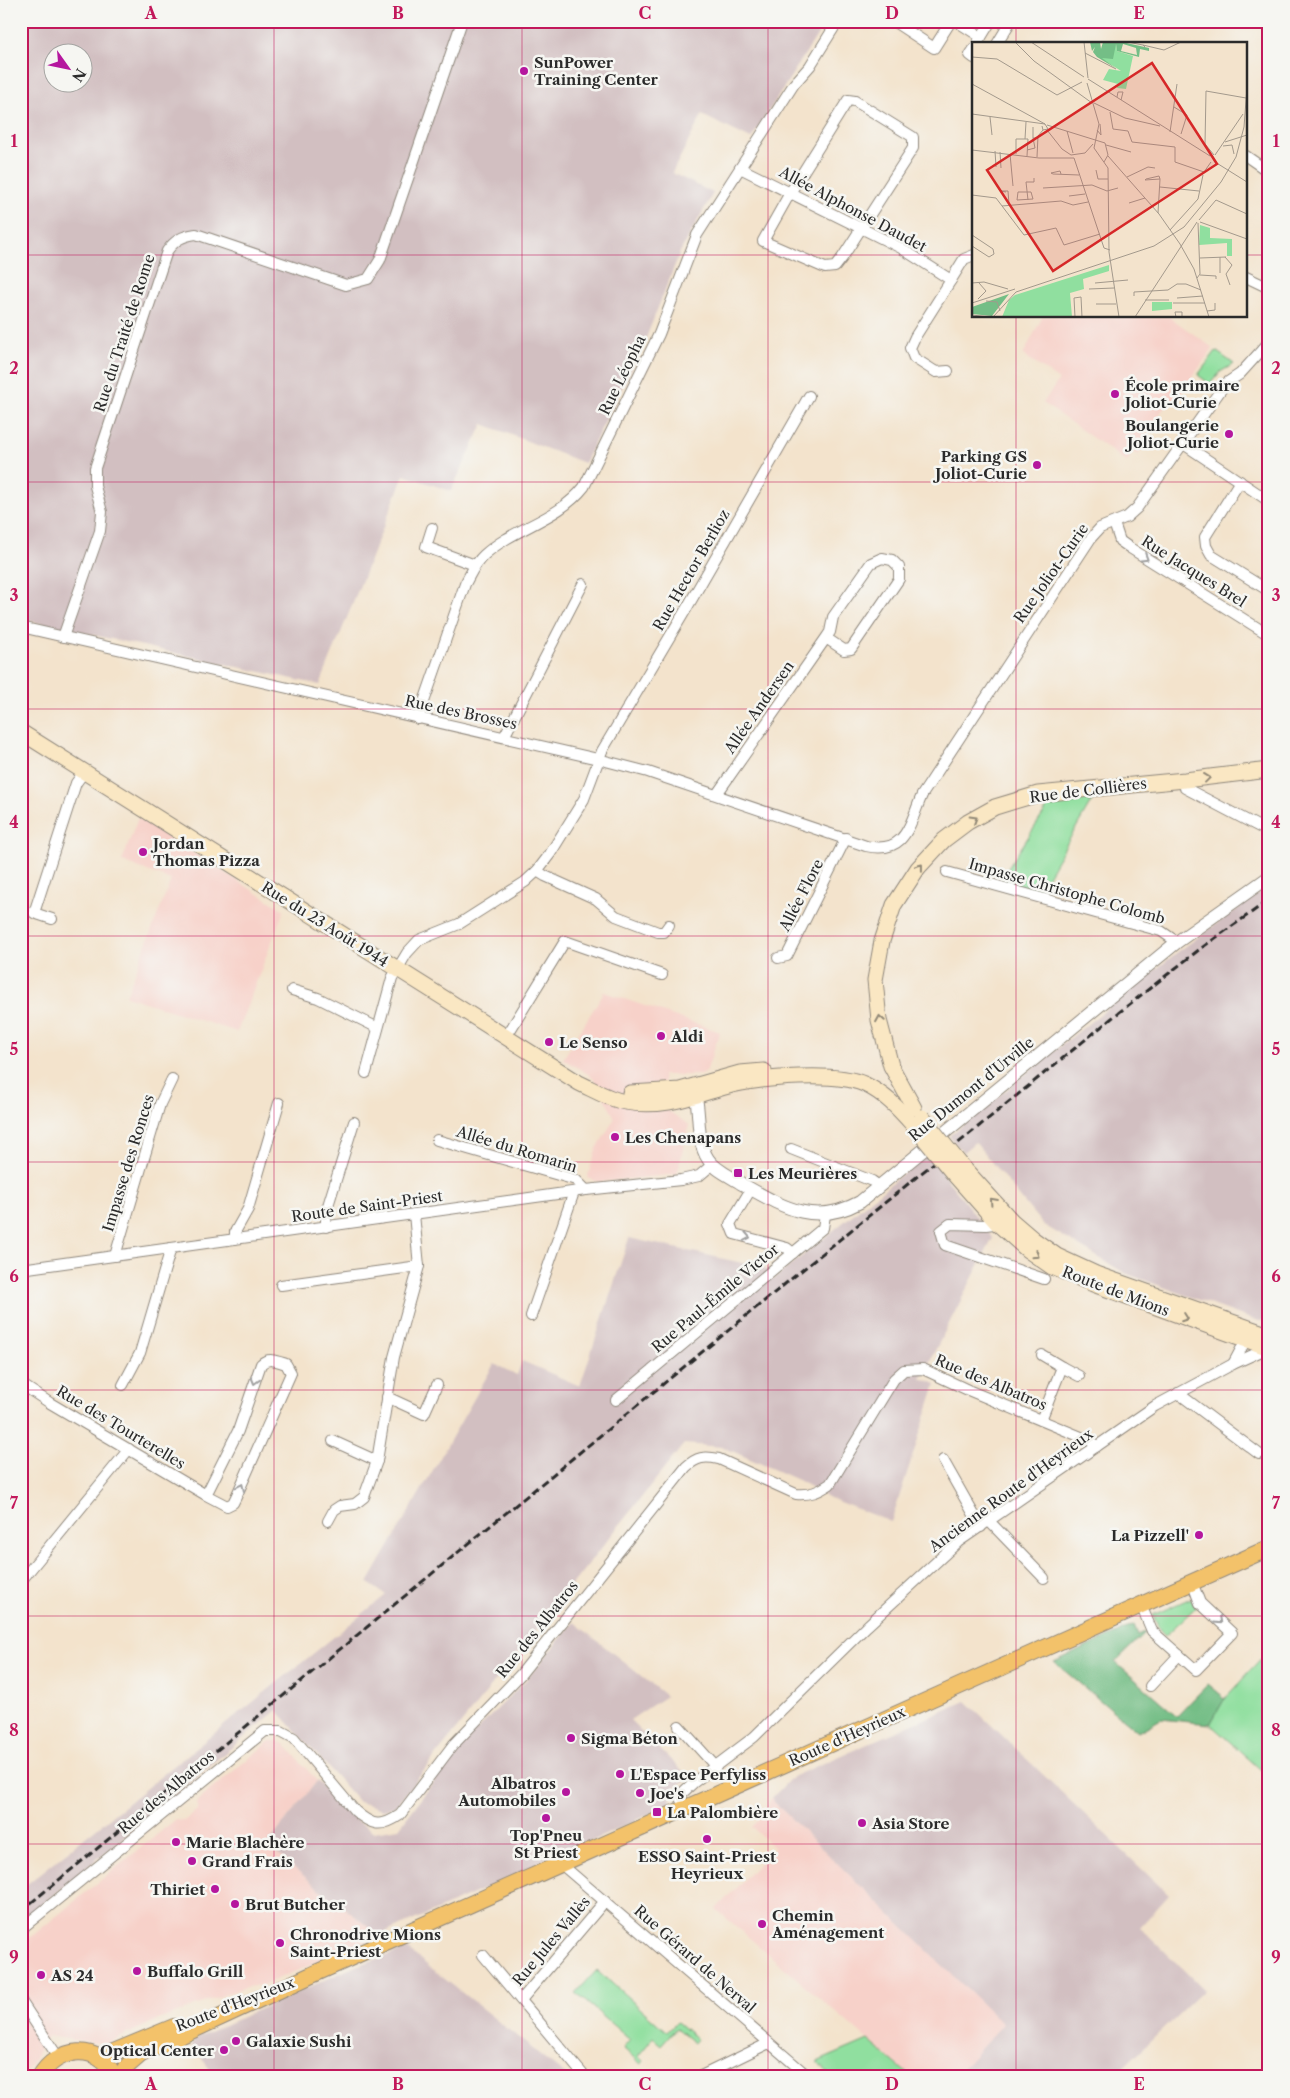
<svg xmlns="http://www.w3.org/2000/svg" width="1290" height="2098" font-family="'Libre Caslon Text',serif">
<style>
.built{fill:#f7d1c9}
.industrial{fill:#d2bfc1;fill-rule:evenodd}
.green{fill:#90df9f;stroke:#5e8565}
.forest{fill:#74be86;stroke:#507458}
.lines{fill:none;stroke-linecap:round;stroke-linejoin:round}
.minor-casing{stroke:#8f877c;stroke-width:12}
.tertiary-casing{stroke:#8f877c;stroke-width:14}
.secondary-casing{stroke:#8f877c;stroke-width:17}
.primary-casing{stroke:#8f877c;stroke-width:18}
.minor{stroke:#fff;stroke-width:10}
.tertiary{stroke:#fff;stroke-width:12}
.secondary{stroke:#fae7c3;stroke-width:15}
.primary{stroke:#f3c26a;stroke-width:16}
.rail{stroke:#2b2b2b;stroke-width:3;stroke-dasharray:8 4;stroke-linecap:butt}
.secondary-bridge-casing{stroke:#8f877c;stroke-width:17;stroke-linecap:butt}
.secondary-bridge{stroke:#fae7c3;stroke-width:15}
.oneway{stroke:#a0a0a0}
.oneway2{stroke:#928977}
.grid{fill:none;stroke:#c2185b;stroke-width:1;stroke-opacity:0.55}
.poi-dot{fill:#b5179e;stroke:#f6f6f2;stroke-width:2}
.labels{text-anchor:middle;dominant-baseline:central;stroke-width:5;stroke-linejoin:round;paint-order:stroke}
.poi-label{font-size:15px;font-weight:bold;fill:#2b2b2b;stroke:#f6f6f2;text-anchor:start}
.street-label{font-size:15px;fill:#2b2b2b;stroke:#f6f6f2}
.inset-road{fill:none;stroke:#a3998c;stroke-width:1}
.view{fill:#d62828;fill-opacity:0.15;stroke:#d62828;stroke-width:2.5}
.inset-edge{fill:none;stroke:#2b2b2b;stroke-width:2.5}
.neatline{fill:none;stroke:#c2185b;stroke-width:2}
.grid-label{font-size:16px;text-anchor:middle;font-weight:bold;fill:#c2185b}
</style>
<rect width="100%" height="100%" fill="#f6f6f2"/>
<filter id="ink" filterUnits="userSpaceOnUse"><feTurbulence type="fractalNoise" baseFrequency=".02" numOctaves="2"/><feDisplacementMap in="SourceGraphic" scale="10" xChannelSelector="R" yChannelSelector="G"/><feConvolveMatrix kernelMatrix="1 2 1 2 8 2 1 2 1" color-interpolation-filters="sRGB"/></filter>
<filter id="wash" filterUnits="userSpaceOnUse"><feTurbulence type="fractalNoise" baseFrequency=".0096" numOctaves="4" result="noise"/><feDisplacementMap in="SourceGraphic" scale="20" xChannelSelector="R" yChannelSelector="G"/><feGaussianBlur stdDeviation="1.12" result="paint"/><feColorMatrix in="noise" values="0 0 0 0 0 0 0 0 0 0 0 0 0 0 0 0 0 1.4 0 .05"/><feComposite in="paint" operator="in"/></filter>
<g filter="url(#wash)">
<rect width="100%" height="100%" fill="#f3e3cc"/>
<g class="built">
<path d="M1043,316H1168L1213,348L1173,405L1169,402L1159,415L1161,417L1155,427L1152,425L1143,438L1147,441L1138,455L1133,452L1127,462L1043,403L1059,380L1023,355Z"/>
<path d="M138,818L284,910L237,1032L126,996L171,880L122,861Z"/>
<path d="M604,992L720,1032L706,1072L700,1075H663L667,1110L689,1125L677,1174L600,1182L587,1178L596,1150L615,1118L593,1077L563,1059Z"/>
<path d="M270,1741H278L285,1744L317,1781L267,1845L322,1891L380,1935L263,1985L245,1987L153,2022L106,2044L47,2036L24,2077H21V1945L175,1820L184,1821L197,1810V1801Z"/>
<path d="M771,1799L1004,2024L955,2077H911L716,1909L774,1848L752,1827L760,1819Z"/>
</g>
<g class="industrial">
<path d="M21,21H826L751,139L702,115L672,173L713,193L680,252L642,348L584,463L483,424L451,491L404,475L320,685L21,619ZM52,52H82V82H52Z"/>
<path d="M1269,886V1323L1251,1319L1125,1273L1042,1224L975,1142L963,1152L949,1136L1175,954Z"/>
<path d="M927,1154L993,1238L921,1378L936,1384L891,1522L829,1498L802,1482L723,1447L684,1444L395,1807L382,1809L359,1802L277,1710L21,1922V1889L386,1595L368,1583L494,1364L517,1375L522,1361L580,1386L629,1238L765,1268L774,1279Z"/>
<path d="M574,1622L666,1696L630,1720L689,1778L669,1791L671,1804L592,1841L380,1935L322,1891L267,1845L317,1781L358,1821L374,1832L399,1828L459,1748L527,1679Z"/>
<path d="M966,1701L1169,1895L1140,1927L1204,1990L1113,2077H955L1003,2024L771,1799L792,1777Z"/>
<path d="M407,1949L568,2077H216L192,2046L194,2039L249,2014L356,1966Z"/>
</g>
<g class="green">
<path d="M1216,351L1234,364L1220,372L1210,384L1198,375Z"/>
<path d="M1094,797L1038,893L999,882L1049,805Z"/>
<path d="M1191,1598L1196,1607L1165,1636L1160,1631L1153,1615Z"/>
<path d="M1269,1651V1777L1210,1724L1225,1698Z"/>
<path d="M597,1970L667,2032L677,2022L697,2039L694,2043L676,2028L661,2045L653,2038L638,2056L643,2061L641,2064L623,2048L630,2040L576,1993Z"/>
<path d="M868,2040L909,2075L906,2077H833L817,2062Z"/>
</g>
<path class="forest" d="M1134,1625L1138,1635L1147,1631L1115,1662L1177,1716L1208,1684L1225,1698L1210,1724L1161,1719L1138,1732L1054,1662Z"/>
</g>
<g filter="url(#ink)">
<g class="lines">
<defs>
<g id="minor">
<path d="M893,21L934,48L951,21"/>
<path d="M956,21L981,37"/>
<path d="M977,44L991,21"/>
<path d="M997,44L1011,21"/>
<path d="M974,49L970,55L974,58"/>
<path d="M1268,99H1269"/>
<path d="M848,100L855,101L913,137V148L842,258L835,267L825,268L763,241L790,193Z"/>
<path d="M1246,156L1269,172"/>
<path d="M740,168L901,248L951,280L915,337L910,348L914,358L936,372L948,371"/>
<path d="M1246,277L1269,288"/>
<path d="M951,280L964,259L974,255"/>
<path d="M1182,443L1269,501"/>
<path d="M1240,481L1205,537L1206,546L1211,555L1269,591"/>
<path d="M1114,523L1120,541L1130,548L1269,635"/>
<path d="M432,528L426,547L475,565"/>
<path d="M21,627L598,759L648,772L866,846C906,855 909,825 922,795L1091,538L1100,528L1127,517L1137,508L1225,384L1240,374L1269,342"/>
<path d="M63,637L100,531L102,512L95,486V468L167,251C175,240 182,236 196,234L346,285L368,279L380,260L462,21"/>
<path d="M418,719L465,584C471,573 475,563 484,555C515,527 558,520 584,487L659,334L697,235L794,84L810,66L838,21"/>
<path d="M504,737L583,584"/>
<path d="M1185,780V788L1269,832"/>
<path d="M717,794L826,638L830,632L833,617L871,563L882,558L892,560L899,567V579L851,649L844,650L826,638"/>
<path d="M537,871L545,876L596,899L616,916L658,932H664L669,925"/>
<path d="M947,872L1161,931L1177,942"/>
<path d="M52,919L34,913L76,783L84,772"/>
<path d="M778,958L787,956L846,838"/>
<path d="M292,990L318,998L378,1028"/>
<path d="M506,1037L565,941L662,975"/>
<path d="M366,1073L392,978L407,953L419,940L459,924L525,882L537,871L550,854L584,799L602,751L688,606L809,396"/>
<path d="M437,1140L576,1180L586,1190"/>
<path d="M791,1149L872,1181L879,1186"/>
<path d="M751,1189L730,1224L734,1234L787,1248L793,1253"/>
<path d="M1001,1223L986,1225L950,1224L941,1231L945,1245L1044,1279"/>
<path d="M326,1227V1212L354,1122"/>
<path d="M235,1239V1232L248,1209L279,1103"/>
<path d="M115,1256L160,1104L172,1079"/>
<path d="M21,1269L586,1190L681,1180L699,1176L713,1164"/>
<path d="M281,1285L419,1266"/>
<path d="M531,1316L574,1192"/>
<path d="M1233,1364L1248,1336"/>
<path d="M1062,1367L1079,1376"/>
<path d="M21,1384L50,1403L206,1495L227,1506L233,1503L236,1497L291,1373L286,1364C277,1361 269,1357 261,1364L238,1431L206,1495"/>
<path d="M123,1385L140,1353L171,1248"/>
<path d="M1178,1393L1259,1454"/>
<path d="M387,1397L424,1414L437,1385"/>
<path d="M616,1400L823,1228L825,1215"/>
<path d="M1041,1420L1062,1367L1042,1355"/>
<path d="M333,1441L377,1461"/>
<path d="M943,1460L981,1527"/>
<path d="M328,1521L334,1510L340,1506L355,1504L364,1497L377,1461L394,1357L419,1266L414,1214"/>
<path d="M989,1521L1044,1578"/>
<path d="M21,1581L129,1449"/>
<path d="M1141,1605L1152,1631L1196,1670L1232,1633L1200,1603L1192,1582"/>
<path d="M1150,1686L1179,1655"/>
<path d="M679,1726L716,1767"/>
<path d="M685,1808L679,1796L693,1783L754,1737L867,1626L958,1542L1155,1406L1233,1364L1268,1348"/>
<path d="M561,1864L809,2077"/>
<path d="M21,1929L265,1731H281L294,1738L355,1811C372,1826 381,1828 400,1815L453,1745L521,1674L686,1467C697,1457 704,1456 719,1459L796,1494C811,1495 818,1492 830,1484L894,1379L904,1370L923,1369L968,1390L1091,1441L1096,1447"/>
<path d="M483,1955L585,2077"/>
<path d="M521,2000L605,1901"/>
<path d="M21,2001L58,2057"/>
<path d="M699,2077L769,2043"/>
</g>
<path id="tertiary" d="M694,1088C701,1110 695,1139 708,1159C715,1170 732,1177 742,1184C783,1207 814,1227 860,1202L1177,942L1269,877"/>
<g id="secondary">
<path d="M21,732L579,1083C594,1090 608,1099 625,1102C666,1109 694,1095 732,1085C763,1078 835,1071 864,1084C884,1093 899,1109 913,1125"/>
<path d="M630,1093L680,1090L740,1073L764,1071"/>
<path d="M914,1108L891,1066L879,1020L875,980L882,941L894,905L918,868L944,840L968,822L995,807L1038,794L1185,780L1269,770"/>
<path d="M961,1165L1012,1221L1033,1239L1057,1256L1096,1274L1269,1335"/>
<path d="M952,1172L998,1224L1026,1249L1052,1267L1093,1284L1269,1348"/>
</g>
<g id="primary">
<path d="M99,2058L174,2027"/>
<path d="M40,2077C56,2047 100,2041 114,2077"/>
<path d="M120,2077L126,2067L141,2054L316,1973L1269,1548"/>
</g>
</defs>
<use href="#minor" class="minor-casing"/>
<use href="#tertiary" class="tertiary-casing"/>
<use href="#secondary" class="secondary-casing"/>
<use href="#primary" class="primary-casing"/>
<use href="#minor" class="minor"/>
<use href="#tertiary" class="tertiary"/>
<use href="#secondary" class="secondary"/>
<use href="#primary" class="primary"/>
<path class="rail" d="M21,1911L785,1284L1117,1014L1200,949L1269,900"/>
<defs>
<g id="secondary-bridge">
<path d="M922,1117L961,1165"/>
<path d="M913,1125L952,1172"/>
</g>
</defs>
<use href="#secondary-bridge" class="secondary-bridge-casing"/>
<use href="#secondary-bridge" class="secondary-bridge"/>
</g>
<defs><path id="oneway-chevron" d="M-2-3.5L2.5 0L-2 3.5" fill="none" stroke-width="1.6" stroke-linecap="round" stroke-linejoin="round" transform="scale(1.25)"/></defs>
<g class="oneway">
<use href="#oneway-chevron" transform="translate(1145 558) rotate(32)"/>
<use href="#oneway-chevron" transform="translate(747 1237) rotate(11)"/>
<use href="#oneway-chevron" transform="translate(255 1381) rotate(106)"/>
<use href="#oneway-chevron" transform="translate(241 1487) rotate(-65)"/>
<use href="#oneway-chevron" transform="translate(1219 1621) rotate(43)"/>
</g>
<g class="oneway2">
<use href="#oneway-chevron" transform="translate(1207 778) rotate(-7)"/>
<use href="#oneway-chevron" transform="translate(974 819) rotate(-31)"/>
<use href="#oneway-chevron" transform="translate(920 867) rotate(-52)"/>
<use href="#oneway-chevron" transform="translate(880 1019) rotate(-99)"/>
<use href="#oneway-chevron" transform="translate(993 1201) rotate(-132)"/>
<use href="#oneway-chevron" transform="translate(1036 1255) rotate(34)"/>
<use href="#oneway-chevron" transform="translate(1185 1318) rotate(20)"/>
</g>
</g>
<path class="grid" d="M274,21V2077M522,21V2077M768,21V2077M1016,21V44M21,255H974M1246,255H1269M1016,316V2077M21,482H1269M21,709H1269M21,936H1269M21,1162H1269M21,1390H1269M21,1616H1269M21,1844H1269"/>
<g class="poi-dot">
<circle cx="524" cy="71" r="5"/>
<circle cx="1115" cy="394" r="5"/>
<circle cx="1229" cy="434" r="5"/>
<circle cx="1037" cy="465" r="5"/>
<circle cx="143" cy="852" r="5"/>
<circle cx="661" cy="1036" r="5"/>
<circle cx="549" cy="1042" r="5"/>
<circle cx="615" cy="1137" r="5"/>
<rect x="733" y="1168" width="10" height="10" rx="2.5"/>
<circle cx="1199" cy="1535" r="5"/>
<circle cx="571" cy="1738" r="5"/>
<circle cx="620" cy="1774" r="5"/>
<circle cx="566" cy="1792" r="5"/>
<circle cx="640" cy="1793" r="5"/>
<rect x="652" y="1807" width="10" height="10" rx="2.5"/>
<circle cx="546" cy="1818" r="5"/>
<circle cx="862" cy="1823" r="5"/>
<circle cx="707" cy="1839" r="5"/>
<circle cx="176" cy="1842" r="5"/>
<circle cx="192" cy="1861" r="5"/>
<circle cx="215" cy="1889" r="5"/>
<circle cx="235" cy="1904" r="5"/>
<circle cx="762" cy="1924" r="5"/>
<circle cx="280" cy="1943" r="5"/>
<circle cx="137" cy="1971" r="5"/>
<circle cx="41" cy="1975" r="5"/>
<circle cx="236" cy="2041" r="5"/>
<circle cx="224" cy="2050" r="5"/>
</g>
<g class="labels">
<g class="poi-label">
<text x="534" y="62">SunPower<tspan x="534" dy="17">Training Center</tspan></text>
<text x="1125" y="385">École primaire<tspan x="1125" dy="17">Joliot-Curie</tspan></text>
<text x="1219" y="425" text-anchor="end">Boulangerie<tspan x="1219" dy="17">Joliot-Curie</tspan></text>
<text x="1027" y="456" text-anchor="end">Parking GS<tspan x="1027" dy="17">Joliot-Curie</tspan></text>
<text x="153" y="843">Jordan<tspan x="153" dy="17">Thomas Pizza</tspan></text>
<text x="671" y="1036">Aldi</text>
<text x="559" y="1042">Le Senso</text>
<text x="625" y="1137">Les Chenapans</text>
<text x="748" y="1173">Les Meurières</text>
<text x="1189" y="1535" text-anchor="end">La Pizzell'</text>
<text x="581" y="1738">Sigma Béton</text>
<text x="630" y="1774">L'Espace Perfyliss</text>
<text x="556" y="1783" text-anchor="end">Albatros<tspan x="556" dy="17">Automobiles</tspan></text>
<text x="650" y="1793">Joe's</text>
<text x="667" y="1812">La Palombière</text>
<text x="872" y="1823">Asia Store</text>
<text x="546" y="1835" text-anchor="middle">Top'Pneu<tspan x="546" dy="17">St Priest</tspan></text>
<text x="186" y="1842">Marie Blachère</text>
<text x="707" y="1856" text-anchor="middle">ESSO Saint-Priest<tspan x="707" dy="17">Heyrieux</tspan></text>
<text x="202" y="1861">Grand Frais</text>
<text x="205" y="1889" text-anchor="end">Thiriet</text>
<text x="245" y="1904">Brut Butcher</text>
<text x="772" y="1915">Chemin<tspan x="772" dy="17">Aménagement</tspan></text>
<text x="290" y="1934">Chronodrive Mions<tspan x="290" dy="17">Saint-Priest</tspan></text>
<text x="147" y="1971">Buffalo Grill</text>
<text x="51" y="1975">AS 24</text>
<text x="246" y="2041">Galaxie Sushi</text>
<text x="214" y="2050" text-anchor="end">Optical Center</text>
</g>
<g class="street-label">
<text transform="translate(853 209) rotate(28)">Allée Alphonse Daudet</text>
<text transform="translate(124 333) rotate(-72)">Rue du Traité de Rome</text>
<text transform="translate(622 375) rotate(-64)">Rue Léopha</text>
<text transform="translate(691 570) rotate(-60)">Rue Hector Berlioz</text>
<text transform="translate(1194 571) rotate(32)">Rue Jacques Brel</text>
<text transform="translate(1051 573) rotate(-55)">Rue Joliot-Curie</text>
<text transform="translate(759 707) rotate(-55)">Allée Andersen</text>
<text transform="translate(461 712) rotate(12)">Rue des Brosses</text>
<text transform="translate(1088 790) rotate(-7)">Rue de Collières</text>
<text transform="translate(1067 891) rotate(16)">Impasse Christophe Colomb</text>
<text transform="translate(801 895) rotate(-63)">Allée Flore</text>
<text transform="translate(325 924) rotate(32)">Rue du 23 Août 1944</text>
<text transform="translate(971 1089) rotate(-39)">Rue Dumont d'Urville</text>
<text transform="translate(517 1149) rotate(17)">Allée du Romarin</text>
<text transform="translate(128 1163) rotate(-73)">Impasse des Ronces</text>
<text transform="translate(367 1206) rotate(-8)">Route de Saint-Priest</text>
<text transform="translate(1116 1291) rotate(21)">Route de Mions</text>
<text transform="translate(715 1298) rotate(-40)">Rue Paul-Émile Victor</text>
<text transform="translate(991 1382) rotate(23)">Rue des Albatros</text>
<text transform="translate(121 1427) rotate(31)">Rue des Tourterelles</text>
<text transform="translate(1011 1490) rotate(-36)">Ancienne Route d'Heyrieux</text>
<text transform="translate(537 1629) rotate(-51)">Rue des Albatros</text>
<text transform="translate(847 1736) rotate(-24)">Route d'Heyrieux</text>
<text transform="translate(166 1792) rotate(-40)">Rue des Albatros</text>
<text transform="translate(551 1941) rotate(-50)">Rue Jules Vallès</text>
<text transform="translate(695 1959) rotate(41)">Rue Gérard de Nerval</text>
<text transform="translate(235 2004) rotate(-21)">Route d'Heyrieux</text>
</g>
</g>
<g transform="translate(972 42)">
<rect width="275" height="275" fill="#f3e3cc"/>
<path d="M144,2L145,9L161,14L154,47L145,46L146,42L131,38L137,27L149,29L129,16ZM228,183L238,186V196L260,197V214H255V201L227,203ZM137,223V229L111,237L112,247L98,251L100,275H30L37,258L43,253ZM180,260H200V267L180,269Z" fill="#90df9f"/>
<path d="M118,0H128L129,7L131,0H150L177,6V9L168,7L167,15L145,9L144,2L141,17L130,16L145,27L125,15L121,10L123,5L120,9ZM151,2L164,6L165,13L149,9ZM37,252L20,274L0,272V265Z" fill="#74be86" fill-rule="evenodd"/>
<path class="inset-road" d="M43,0L62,19L120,61M59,0L112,35M112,0L116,36M155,0L171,3M173,5L171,3L192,8L209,0M113,11L144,27M0,15L25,17L85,53L110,40M116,37L238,114M115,41L127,82L122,106L136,126L137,210L147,275M0,42L73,82M145,55L146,50H151L149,58M122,61L153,76L188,84M202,65L215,73L209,92M138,70L141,87L156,89L160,100L203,105V120L232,130L239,120M0,72L73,82L76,87L71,88L70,84M18,75L20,93M75,83L133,101L136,113L132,120M61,85V96H66M75,88L90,107L99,113L113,111L121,102M125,88L129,93L128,82M95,89L101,111M198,90L205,42M53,97L54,80M253,100L275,93M134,103L159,110M251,104L260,103L262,112M0,108L67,116H102L132,206L138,208M55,108L63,106L61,96M23,109L24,125M28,110L29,126M38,112L41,144M44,112V97H56L55,114M242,113L233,102L234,49L274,56M243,113L271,72M136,114L187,172L208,202L222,227L237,275M65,115L66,94L71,88M243,120L275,140M124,128L126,137H136M89,132L88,129L79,131L81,132L107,133M187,134L188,137L173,138L174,137ZM155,135L176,125L183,126M188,145L227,149M71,146L120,143L135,149L146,146M34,150L28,149H36L37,162M59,150L61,157L45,158L46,150ZM0,153L24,156L52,193L84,186L92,203L128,192M97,154L113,152M56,158L54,140H62V136M157,161L173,156M30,164L89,159L101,163L116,160M186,171L188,137M227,178L244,158L275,172M228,180L275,197M198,188L226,157L231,133M0,193L21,207L22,212L17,215L0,204M248,215V231M253,215L260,223L254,232L258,243M228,216L254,215M228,233L244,234V237M225,236L228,232L226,181M0,241L12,240L36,247M123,241L156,238M117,247L142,246M162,254V250L196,248L205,242H214L229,248M205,256L231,254M6,257L14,249L7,241M173,258H197M14,259L25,260L28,269M0,261L43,247M201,261H233M124,262H144M235,269L243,268V261M0,273L17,275M21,275L44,250L182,204L212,185L249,140L264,115L272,85L275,45M103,275L102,256L109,255L110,275M163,275L225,180M204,275L203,270H210V275"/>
<path class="view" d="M180,21L245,122L81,229L15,128Z"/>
<rect width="275" height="275" class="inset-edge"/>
</g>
<rect width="1290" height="2098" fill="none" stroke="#f6f6f2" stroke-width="55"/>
<g transform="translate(68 68) rotate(123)"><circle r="24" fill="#f6f6f2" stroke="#a5a5a2"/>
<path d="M0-4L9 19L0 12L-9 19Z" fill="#b5179e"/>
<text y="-8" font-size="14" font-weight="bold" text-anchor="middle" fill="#2b2b2b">N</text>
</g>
<rect x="28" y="28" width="1234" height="2042" class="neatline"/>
<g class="grid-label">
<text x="151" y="19">A</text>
<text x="398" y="19">B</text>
<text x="645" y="19">C</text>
<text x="892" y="19">D</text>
<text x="1139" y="19">E</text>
<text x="14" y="147">1</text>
<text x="1276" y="147">1</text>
<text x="14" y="374">2</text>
<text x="1276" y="374">2</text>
<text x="14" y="601">3</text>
<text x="1276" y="601">3</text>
<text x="14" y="828">4</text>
<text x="1276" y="828">4</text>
<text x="14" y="1055">5</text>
<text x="1276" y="1055">5</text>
<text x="14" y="1282">6</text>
<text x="1276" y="1282">6</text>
<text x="14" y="1509">7</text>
<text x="1276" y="1509">7</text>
<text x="14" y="1736">8</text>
<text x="1276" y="1736">8</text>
<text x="14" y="1963">9</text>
<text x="1276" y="1963">9</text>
<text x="151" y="2090">A</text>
<text x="398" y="2090">B</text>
<text x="645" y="2090">C</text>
<text x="892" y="2090">D</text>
<text x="1139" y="2090">E</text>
</g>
</svg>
